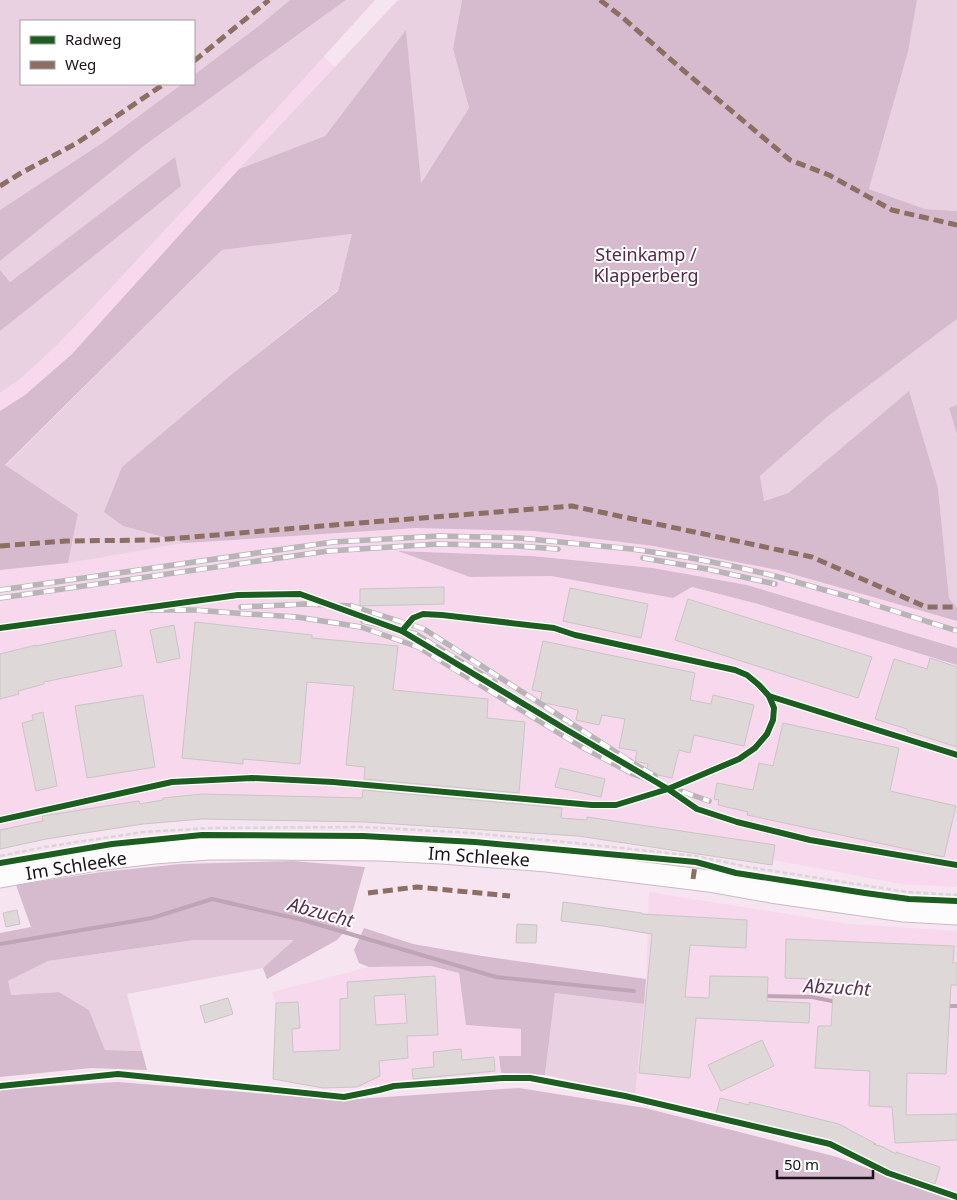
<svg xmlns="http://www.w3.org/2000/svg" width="957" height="1200" font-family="'Noto Sans',sans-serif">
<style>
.built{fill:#f7d8ed}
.green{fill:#e9d1e1}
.forest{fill:#d5bbcd}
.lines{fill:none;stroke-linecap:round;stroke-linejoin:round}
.stream{stroke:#bfa4b6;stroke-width:4}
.building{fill:#ded9d8;stroke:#cac5c4;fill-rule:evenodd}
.lane-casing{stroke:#c9bbc4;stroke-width:9}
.primary-casing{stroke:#c9bbc4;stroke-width:23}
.path{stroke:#dbd5d9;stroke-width:2.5;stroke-dasharray:5 2.5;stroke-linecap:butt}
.lane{stroke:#fefbfd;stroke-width:7}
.primary{stroke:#fefbfd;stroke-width:21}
.rail-casing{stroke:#b8b4b7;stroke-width:5.5}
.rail{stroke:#fff;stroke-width:4;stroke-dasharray:11;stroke-linecap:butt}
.quiet{stroke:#8d6e63;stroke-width:5;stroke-dasharray:10 5;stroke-linecap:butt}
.cycleway-casing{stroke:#fff;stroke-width:9}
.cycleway{stroke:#1b5e20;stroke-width:6}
.labels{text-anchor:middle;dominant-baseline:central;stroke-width:4;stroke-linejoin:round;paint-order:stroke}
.park-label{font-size:18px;fill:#542a49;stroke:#fff}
.street-label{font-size:18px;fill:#1c1119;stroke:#fff}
.water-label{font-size:19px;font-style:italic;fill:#5c3050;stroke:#fff}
</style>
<rect width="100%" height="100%" fill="#f6e4f0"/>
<g class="built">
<path d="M323,56L335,67L239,169L72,354L25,395L0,411V393L19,380L58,344L228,162Z"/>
<path d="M416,528L534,531L653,546L778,570L957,621V648L747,585L653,568L532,556L400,551L470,577L551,576L673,598L692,587L758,604L957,665V887L902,884L773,860L772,865L584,837L365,822L202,819L143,824L46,839L0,849V570L68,563L185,543Z"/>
<path d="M649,892L849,924L957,931V1192L883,1167L835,1142L635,1095L646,979Z"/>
<path d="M431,966L459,973L466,1025L522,1029L521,1056H499L501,1073L357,1087L323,1088L273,1079L276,1003L272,992L369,967Z"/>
</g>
<g class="green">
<path d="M0,0H290L260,25L194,75V21H21V84H182L105,141L0,210Z"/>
<path d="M346,0H375L228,162L97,303L58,344L19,380L0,393V331L23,311L175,158L10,282L0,270V261L145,145Z"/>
<path d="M398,0H462L453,49L469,108L420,184L406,31L325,136L239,169Z"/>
<path d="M917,0H957V211L925,209L869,189L908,52Z"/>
<path d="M353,234L338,290L232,374L122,467L123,526L185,543L68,563L78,514L5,466L222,250Z"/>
<path d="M957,319V405L949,408L957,435V608L949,598L938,488L908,392L788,493L763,501L760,476L827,417Z"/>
<path d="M195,940H295L263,968L127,994L142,1051L105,1050L89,1010L59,992L11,995L7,981L48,961Z"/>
<path d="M555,993L644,1004L635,1095L545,1075Z"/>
</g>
<g class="forest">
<path d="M290,0H346L145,145L0,261V210L105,141L182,84H194V75L260,25Z"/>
<path d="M462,0H917L908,52L869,189L925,209L957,211V319L827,417L760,476L764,501L788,493L909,391L938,488L949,598L957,608V621L778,570L653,546L534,531L416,528L185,543L123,526L104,512L122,467L232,374L338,291L352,234L222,250L5,465L78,514L68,563L0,570V411L25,395L72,354L239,169L325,136L406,30L421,183L469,108L453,49Z"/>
<path d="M175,157L181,186L0,331V270L10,282Z"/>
<path d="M957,405V435L949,408Z"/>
<path d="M398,551L532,556L653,568L747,585L957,648V665L758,604L692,587L673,598L551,576L470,577Z"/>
<path d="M293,861L365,867L348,928L337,940L267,979L263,968L294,940H195L48,961L8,981L11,995L59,992L89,1010L105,1050L142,1051L147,1070L91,1068L0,1077V933L31,927L16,885L102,872L180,864Z"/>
<path d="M364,928L413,944L482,956L646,979L644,1004L555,993L545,1075L501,1073L499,1056H521V1029L466,1025L459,973L431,966L369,967L359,963L354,950Z"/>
<path d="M118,1082L342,1100L519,1088L645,1108L837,1157L953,1200H0V1089Z"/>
</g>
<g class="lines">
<g class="stream">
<path d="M0,944L152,918L212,899L303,920L496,977L634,991"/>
<path d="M762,996L812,997L837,1002"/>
<path d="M947,1006H957"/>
</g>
</g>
<g class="building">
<path d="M444,587V604L360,606V589Z"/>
<path d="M570,588L648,604L641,638L563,621Z"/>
<path d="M688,599L872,657L858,698L675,640Z"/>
<path d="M195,622L312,635V638L398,646L393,690L488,699L487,718L525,722L519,793L364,779L365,767L346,765L354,686L307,682L300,764L243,759V764L182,758Z"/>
<path d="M174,625L180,658L157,663L150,630Z"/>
<path d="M115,630L122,666L44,682V684L18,691L19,694L0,699V654L36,645V646Z"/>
<path d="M543,641L695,673L690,700L711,704L713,695L754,705L744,746L694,735L690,753L679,750L672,778L658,775L647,769L648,764L635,761L637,751L619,748L625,719L602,715L599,725L576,720L578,710L540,702L542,692L532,690Z"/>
<path d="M930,658L957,667V747L907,731V729L875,719L894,659L927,669Z"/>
<path d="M143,695L155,767L87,778L75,706Z"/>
<path d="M43,712L57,786L36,791L22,723L33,720L32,715Z"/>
<path d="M783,723L899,748L890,791L956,806L944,857L747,815L748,812L718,805L719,800L714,799L717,783L753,790L759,763L773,766Z"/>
<path d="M560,768L605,779L601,797L555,787Z"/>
<path d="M363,790L562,808L561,818L587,820V817L775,845L772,865L578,836L365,822L202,819L143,824L46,839L0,849V830L43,821L42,816L139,801L140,804L163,800V798L202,794L362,798Z"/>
<path d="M563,902L642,913V914L747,920L746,948L690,945L685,997L709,998L710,976L768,977L767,1001L810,1003L809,1023L696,1018L690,1078L639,1073L652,934L603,926L561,921Z"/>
<path d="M17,910L20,924L6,927L3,913Z"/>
<path d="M517,924L537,925L536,943H516Z"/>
<path d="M786,939L954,946L953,963H957V985H951L946,1074L907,1073L906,1115L957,1114V1140L895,1143L892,1107L869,1106L870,1071L815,1068L818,1026H831L834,980L785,978Z"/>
<path d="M435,976L438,1035L407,1036L408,1058L379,1061L380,1076L357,1087L323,1088L273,1079L276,1003L298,1002L300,1028L292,1029L293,1052L340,1050V999L348,998L347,982ZM405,994L407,1023L376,1025L374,996Z"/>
<path d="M228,998L233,1014L205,1023L200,1006Z"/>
<path d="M762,1040L774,1066L721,1091L708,1065Z"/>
<path d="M461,1049L462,1060L494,1057L495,1071L413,1079L412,1069L434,1067L433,1052Z"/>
<path d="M720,1098L749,1105V1102L839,1124L876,1144H873L883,1147L896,1154V1152L940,1167L935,1184L883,1167L835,1142L716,1114Z"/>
</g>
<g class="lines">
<defs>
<g id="lane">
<path d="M0,628L238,595L300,594L402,631L567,730L668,789L697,809L737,822L810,840L957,865"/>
<path d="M769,696L957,755"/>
<path d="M0,820L172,782L252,778L333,782L592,805H616L668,789L739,759L755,748L767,734L773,720L774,708L769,696L759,685L747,675L735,670L575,635L554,628L442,615L423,614L413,618L402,631"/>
</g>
<path id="primary" d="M0,877L96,860L154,853L209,849H266L380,850L442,853L547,861L709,881L771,892L904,911L957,914"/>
</defs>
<use href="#lane" class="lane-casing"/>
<use href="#primary" class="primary-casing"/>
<path class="path" d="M0,856L45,847L143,832L211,828L363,827L473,833L584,844L696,856L748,867L907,892L957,895"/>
<use href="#lane" class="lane"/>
<use href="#primary" class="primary"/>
<defs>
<g id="rail">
<path d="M643,558L707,569L775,584"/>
<path d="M0,590L333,542L439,536L519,538L632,549L686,557L737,567L775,576L853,598L957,631"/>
<path d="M0,598L328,551L438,544L517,546L558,549"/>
<path d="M241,607L306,604L352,606L424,629L630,761"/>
<path d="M363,621L416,634L495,682"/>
<path d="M0,628L128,610H194L248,614L297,617L361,627L418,647L580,746L633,774L709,801"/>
<path d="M624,758L655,776"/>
</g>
</defs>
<use href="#rail" class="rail-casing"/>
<use href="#rail" class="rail"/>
<g class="quiet">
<path d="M600,0L622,17L684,71L790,160L829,175L892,210L957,225"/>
<path d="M194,61L269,0"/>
<path d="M0,186L21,173L77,143L164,84"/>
<path d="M0,546L66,541L156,540L334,525L572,506L812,557L926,607H957"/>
<path d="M693,879L696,859"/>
<path d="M368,893L417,887L510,896"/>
</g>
<defs>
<g id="cycleway">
<path d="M0,628L238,595L300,594L402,631L567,730L668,789L697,809L737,822L810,840L957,865"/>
<path d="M769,696L957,755"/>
<path d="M0,820L172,782L252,778L333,782L592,805H616L668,789L739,759L755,748L767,734L773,720L774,708L769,696L759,685L747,675L735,670L575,635L554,628L442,615L423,614L413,618L402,631"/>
<path d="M0,863L112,844L202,835L363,836L475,842L696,862L736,873L865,893L909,899L957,901"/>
<path d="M0,1086L118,1074L344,1097L379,1090L394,1086L503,1078H530L625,1096L830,1144L888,1173L957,1197"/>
</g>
</defs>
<use href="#cycleway" class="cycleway-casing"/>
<use href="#cycleway" class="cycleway"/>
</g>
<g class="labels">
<g class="park-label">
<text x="646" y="254">Steinkamp /<tspan x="646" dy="21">Klapperberg</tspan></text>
</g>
<g class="street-label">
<text transform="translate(479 856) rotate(4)">Im Schleeke</text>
<text transform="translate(76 865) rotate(-9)">Im Schleeke</text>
</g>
<g class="water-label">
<text transform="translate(321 912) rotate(15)">Abzucht</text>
<text transform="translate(837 987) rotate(3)">Abzucht</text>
</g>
</g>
<rect x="20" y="20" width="175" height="65" fill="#ffffff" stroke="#a4a0a3"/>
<rect x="30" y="36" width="25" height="8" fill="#1b5e20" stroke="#a4a0a3"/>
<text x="65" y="45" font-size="15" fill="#1c1119">Radweg</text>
<rect x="30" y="61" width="25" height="8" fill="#8d6e63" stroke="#a4a0a3"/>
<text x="65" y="70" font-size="15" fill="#1c1119">Weg</text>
<path d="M777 1170v8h96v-8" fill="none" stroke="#1c1119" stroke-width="2.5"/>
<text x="784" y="1170" font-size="15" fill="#1c1119" stroke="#ffffff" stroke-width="4" paint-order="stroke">50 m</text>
</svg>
